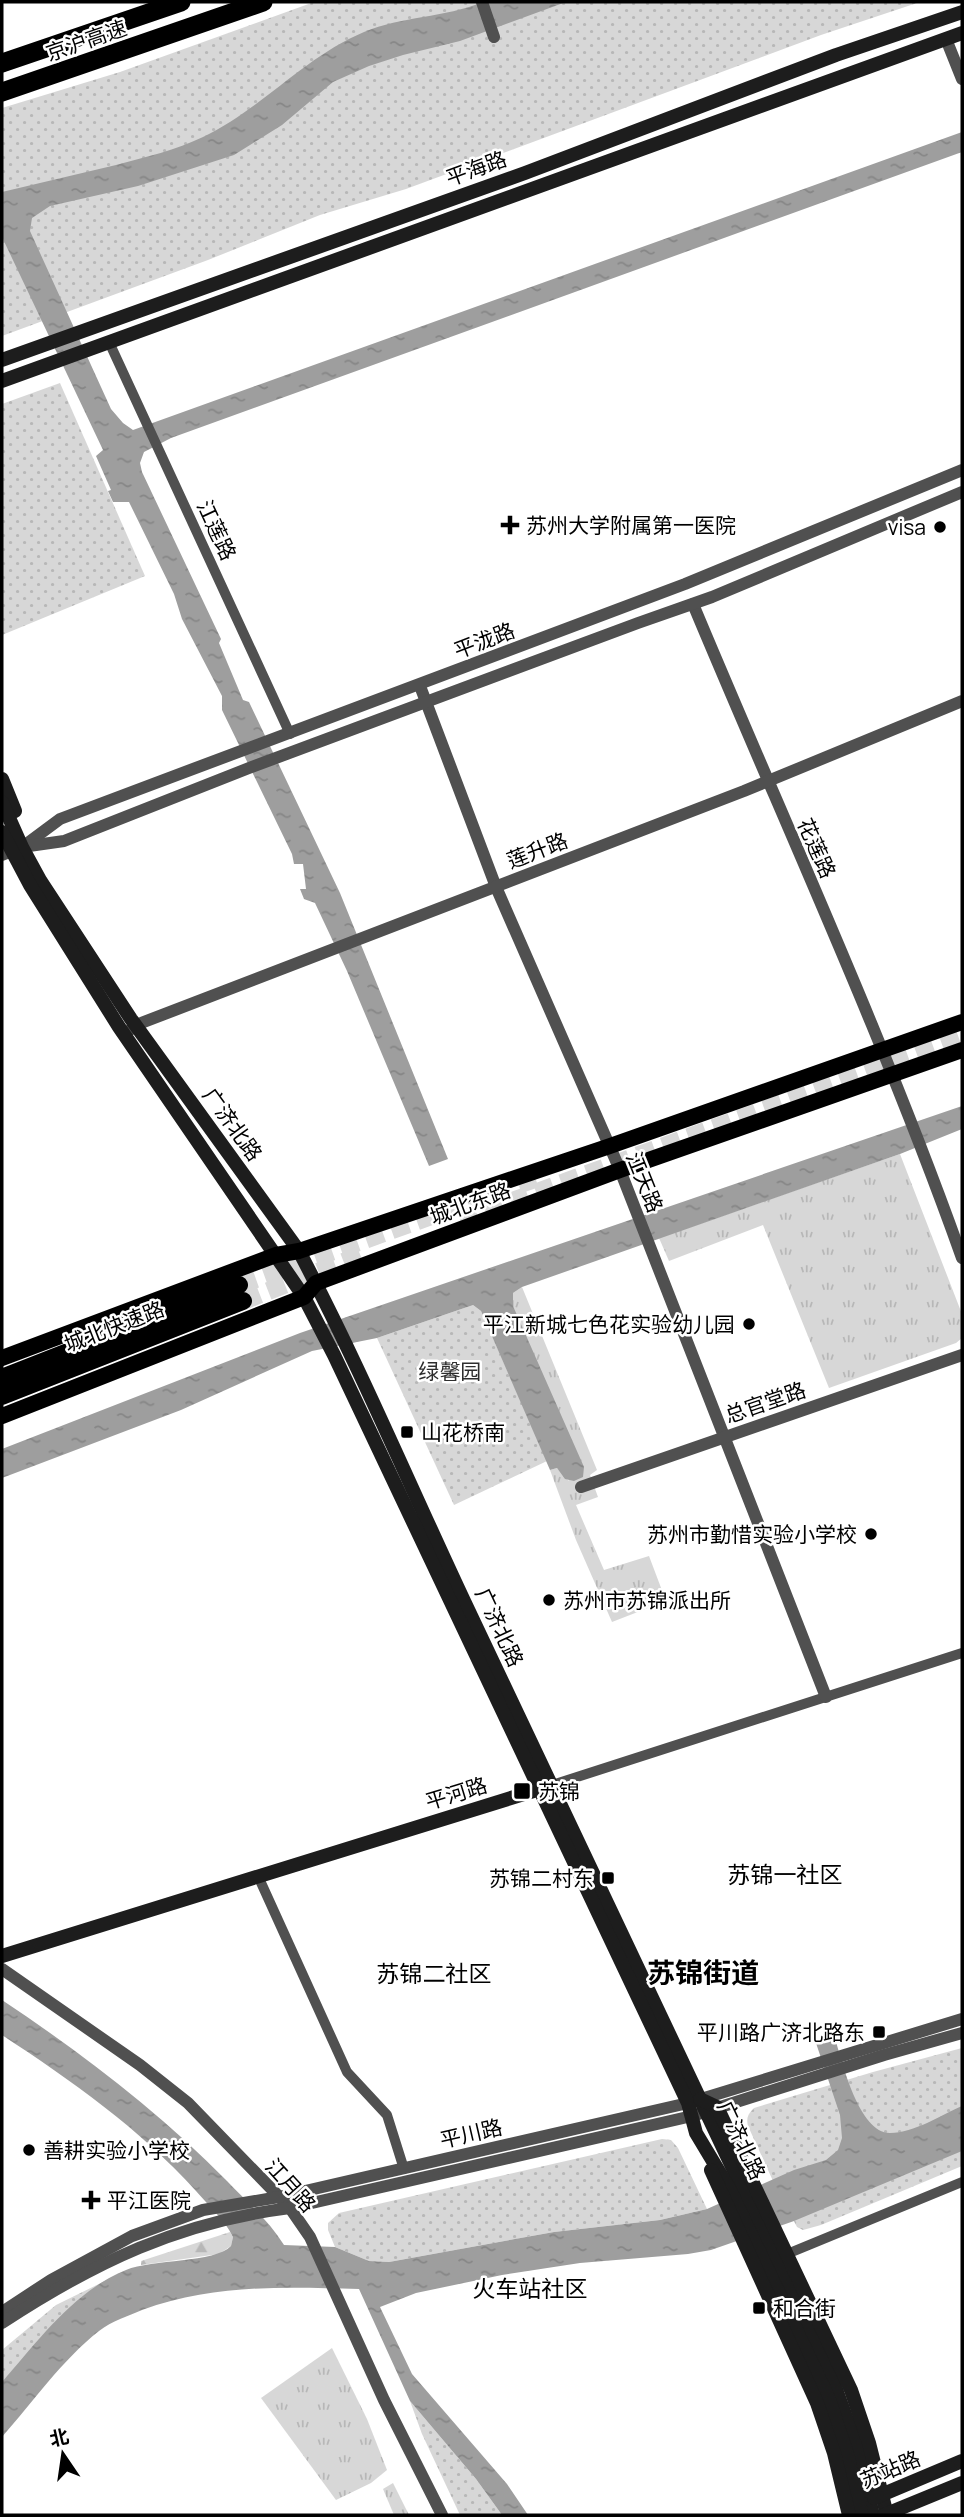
<svg xmlns="http://www.w3.org/2000/svg" width="964" height="2517" font-family="Manrope,'Noto Sans SC',sans-serif">
<style>
.grass{fill:url(#grass-tufts)}
.forest{fill:url(#forest-firs)}
.park{fill:url(#park-dots)}
.water{fill:url(#water-ripples)}
.lines{fill:none;stroke-linecap:round;stroke-linejoin:round}
.trunk-tunnel{stroke:#d9d9d9;stroke-width:18;stroke-dasharray:18 9;stroke-linecap:butt}
.minor{stroke:#505050;stroke-width:10}
.tertiary{stroke:#505050;stroke-width:12}
.secondary{stroke:#1d1d1d;stroke-width:14}
.primary{stroke:#000;stroke-width:16}
.trunk{stroke:#000;stroke-width:18}
.motorway{stroke:#000;stroke-width:19}
.poi-dot{fill:#000;stroke:#fff;stroke-width:2.5}
.labels{text-anchor:middle;dominant-baseline:central;stroke-width:5;stroke-linejoin:round;paint-order:stroke}
.street-label{font-size:21px;fill:#000;stroke:#fff}
.poi-label{font-size:21px;fill:#000;stroke:#fff;text-anchor:start}
.park-label{font-size:21px;fill:#2e2e2e;stroke:#fff}
.neighbourhood-label{font-size:23px;fill:#000;stroke:#fff}
.district-label{font-size:28px;font-weight:bold;fill:#000;stroke:#fff}
</style>
<defs>
<pattern id="grass-tufts" width="24" height="20" patternUnits="userSpaceOnUse" patternTransform="scale(1.75)"><rect width="24" height="20" fill="#d7d7d7"/><path d="M3 7l-1-3M5 7V3M7 7l1-3M15 17l-1-3M17 17v-4M19 17l1-3" fill="none" stroke="#b7b7b7"/></pattern>
<pattern id="forest-firs" width="22" height="20" patternUnits="userSpaceOnUse" patternTransform="scale(1.75)"><rect width="22" height="20" fill="#d7d7d7"/><path d="M5 1l3.5 6h-7zM16 11l3.5 6h-7z" fill="#b7b7b7"/></pattern>
<pattern id="park-dots" width="8" height="8" patternUnits="userSpaceOnUse" patternTransform="scale(1.75)"><rect width="8" height="8" fill="#d7d7d7"/><path d="M2 2h.1M6 6h.1" fill="none" stroke="#b7b7b7" stroke-width="1.8" stroke-linecap="round"/></pattern>
<pattern id="water-ripples" width="26" height="14" patternUnits="userSpaceOnUse" patternTransform="scale(1.75)"><rect width="26" height="14" fill="#9e9e9e"/><path d="M2 4q2-2 4 0t4 0M15 11q2-2 4 0t4 0" fill="none" stroke="#868686"/></pattern>
</defs>
<rect width="100%" height="100%" fill="#fff"/>
<g class="grass">
<path d="M900,1154L962,1314V1338L956,1343L829,1388L763,1225L669,1261L659,1238Z"/>
<path d="M522,1287L597,1470L590,1475L598,1497L576,1505L604,1570L649,1556L666,1601L612,1622L576,1540L550,1470L557,1468L569,1481L513,1306V1293Z"/>
<path d="M332,2348L367,2419L387,2470L371,2483L336,2500L261,2398Z"/>
<path d="M393,2483L409,2515H394L383,2489Z"/>
</g>
<path class="forest" d="M230,2232L233,2237L231,2246L219,2254L141,2265V2261Z"/>
<g class="park">
<path d="M314,2H920L821,35L406,189L320,215L208,260L2,336V108L120,72Z"/>
<path d="M60,383L145,576L2,635V404Z"/>
<path d="M473,1305L481,1311L547,1461L454,1505L377,1338Z"/>
<path d="M962,2048V2166L821,2225L803,2230L797,2227L773,2181L748,2126C746,2118 748,2114 754,2108L873,2072Z"/>
<path d="M662,2139L671,2140L678,2148L707,2209L660,2220L554,2232L389,2262L369,2261L335,2247L328,2230V2223L339,2213Z"/>
<path d="M111,2278L74,2304L2,2382V2350L56,2305Z"/>
<path d="M410,2401L476,2479L502,2515H460L422,2434Z"/>
</g>
<g class="water">
<path d="M483,2H566L460,41L403,55L369,66L333,82L282,125L234,155L138,186L50,206L32,218L30,231L111,409L123,423L133,430L962,132V152L171,438L144,452L140,463L142,472L221,639L219,643L243,700L249,702L340,893L448,1159L429,1166L347,971L315,903L304,899L300,889H306L303,864H294L292,854L222,710V696L182,619L174,594L129,502H113L108,491L111,490L96,456L103,450L2,237V192C40,183 78,174 116,165C146,157 176,150 203,137C262,109 304,57 364,32C402,16 444,18 483,2Z"/>
<path d="M962,1106V1129L900,1154L522,1287L513,1293V1306L584,1467L583,1477L574,1481L565,1479L557,1468L550,1470L481,1311L473,1305L377,1338L312,1351L181,1410L2,1478V1449L300,1333Z"/>
<path d="M2,2000C83,2054 159,2112 227,2181C247,2202 269,2221 284,2245L335,2247L369,2261L389,2262L554,2232L660,2220L707,2209L794,2170L826,2160L838,2150L842,2138L840,2115L816,2043L835,2038C842,2062 859,2133 890,2133C914,2133 941,2115 962,2106V2151L794,2221L711,2250L688,2254L580,2263L502,2275L416,2293L380,2307L412,2374L507,2484L528,2515H502L476,2479L410,2401L359,2289C283,2287 215,2284 142,2310C128,2316 112,2321 99,2331C62,2360 33,2402 2,2437V2382C38,2341 74,2291 126,2270C152,2259 215,2263 231,2246L233,2237C225,2220 208,2205 196,2191C139,2128 72,2081 2,2035Z"/>
</g>
<g class="lines">
<g class="trunk-tunnel">
<path d="M460,1220L962,1038"/>
<path d="M239,1285L543,1176"/>
<path d="M243,1301L364,1254"/>
</g>
<g class="minor">
<path d="M109,342L290,734"/>
<path d="M546,1787L962,1653"/>
<path d="M258,1876L347,2072L387,2115L404,2169"/>
<path d="M787,2254L962,2182"/>
</g>
<g class="tertiary">
<path d="M482,2L494,37"/>
<path d="M946,39L962,79"/>
<path d="M693,604C784,822 883,1036 962,1258"/>
<path d="M420,686L496,887L620,1170L826,1697"/>
<path d="M25,845L60,819L685,584L962,470"/>
<path d="M2,855L22,847L64,841L249,768L638,623L712,597L962,492"/>
<path d="M130,1030L136,1025L744,791L962,701"/>
<path d="M581,1487L962,1355"/>
<path d="M2,1969L140,2065L188,2103L290,2208L310,2237L384,2400L442,2515"/>
<path d="M2,2312L51,2280L132,2236L203,2210L279,2197L688,2103L962,2019"/>
<path d="M2,2323C95,2262 179,2222 290,2208L692,2116L884,2055L962,2033"/>
</g>
<g class="secondary">
<path d="M2,360L525,173L836,55L962,12"/>
<path d="M2,381L962,33"/>
<path d="M2,779L15,811"/>
<path d="M2,802L22,847L40,880L131,1019L299,1251C359,1365 409,1484 464,1601C586,1858 707,2116 830,2373L857,2447L873,2515"/>
<path d="M2,832L30,885L119,1027L304,1297L334,1355L688,2103L696,2133L729,2188L829,2399L848,2457L862,2515"/>
<path d="M2,1956L540,1789"/>
<path d="M700,2099L717,2107L851,2390L869,2443L887,2515"/>
<path d="M711,2170L817,2403L834,2453L849,2515"/>
<path d="M874,2498L962,2461"/>
<path d="M884,2515L962,2483"/>
</g>
<g class="primary">
<path d="M2,1358L276,1255L299,1251L610,1146L962,1022"/>
<path d="M2,1416L304,1297L316,1283L620,1170L962,1050"/>
</g>
<g class="trunk">
<path d="M2,1378L239,1285"/>
<path d="M2,1396L243,1301"/>
</g>
<g class="motorway">
<path d="M2,63L181,2"/>
<path d="M2,92L263,2"/>
</g>
</g>
<g class="poi-dot">
<path d="M506.5 514.5h7v7h7v7h-7v7h-7v-7h-7v-7h7z"/>
<circle cx="940" cy="527" r="7"/>
<circle cx="749" cy="1324" r="7"/>
<rect x="400" y="1425" width="14" height="14" rx="3.5"/>
<circle cx="871" cy="1534" r="7"/>
<circle cx="549" cy="1600" r="7"/>
<rect x="513" y="1782" width="18" height="18" rx="3.5"/>
<rect x="601" y="1871" width="14" height="14" rx="3.5"/>
<rect x="872" y="2025" width="14" height="14" rx="3.5"/>
<circle cx="29" cy="2150" r="7"/>
<path d="M87.5 2189.5h7v7h7v7h-7v7h-7v-7h-7v-7h7z"/>
<rect x="752" y="2301" width="14" height="14" rx="3.5"/>
</g>
<g class="labels">
<g class="street-label">
<text transform="translate(86 40) rotate(-19)">京沪高速</text>
<text transform="translate(476 168) rotate(-20)">平海路</text>
<text transform="translate(217 530) rotate(65)">江莲路</text>
<text transform="translate(484 640) rotate(-21)">平泷路</text>
<text transform="translate(817 848) rotate(66)">花莲路</text>
<text transform="translate(537 850) rotate(-21)">莲升路</text>
<text transform="translate(233 1124) rotate(54)">广济北路</text>
<text transform="translate(645 1182) rotate(68)">江天路</text>
<text transform="translate(470 1203) rotate(-20)">城北东路</text>
<text transform="translate(114 1326) rotate(-21)">城北快速路</text>
<text transform="translate(765 1402) rotate(-19)">总官堂路</text>
<text transform="translate(500 1627) rotate(65)">广济北路</text>
<text transform="translate(456 1793) rotate(-17)">平河路</text>
<text transform="translate(471 2133) rotate(-13)">平川路</text>
<text transform="translate(742 2140) rotate(65)">广济北路</text>
<text transform="translate(291 2185) rotate(48)">江月路</text>
<text transform="translate(890 2469) rotate(-23)">苏站路</text>
</g>
<g class="poi-label">
<text x="526" y="525">苏州大学附属第一医院</text>
<text x="926" y="527" text-anchor="end">visa</text>
<text x="735" y="1324" text-anchor="end">平江新城七色花实验幼儿园</text>
<text x="421" y="1432">山花桥南</text>
<text x="857" y="1534" text-anchor="end">苏州市勤惜实验小学校</text>
<text x="563" y="1600">苏州市苏锦派出所</text>
<text x="538" y="1791">苏锦</text>
<text x="594" y="1878" text-anchor="end">苏锦二村东</text>
<text x="865" y="2032" text-anchor="end">平川路广济北路东</text>
<text x="43" y="2150">善耕实验小学校</text>
<text x="107" y="2200">平江医院</text>
<text x="773" y="2308">和合街</text>
</g>
<g class="park-label">
<text x="450" y="1371">绿馨园</text>
</g>
<g class="neighbourhood-label">
<text x="785" y="1874">苏锦一社区</text>
<text x="434" y="1973">苏锦二社区</text>
<text x="530" y="2288">火车站社区</text>
</g>
<g class="district-label">
<text x="703" y="1972">苏锦街道</text>
</g>
</g>
<rect width="964" height="2517" fill="none" stroke="#000000" stroke-width="7"/>
<g transform="translate(63 2454) rotate(347)" stroke="#ffffff" stroke-width="5" paint-order="stroke">
<path d="M0-5L12 26L0 18L-12 26Z" fill="#000000"/>
<text y="-10" font-size="19" font-weight="bold" text-anchor="middle" fill="#000000">北</text>
</g>
</svg>
